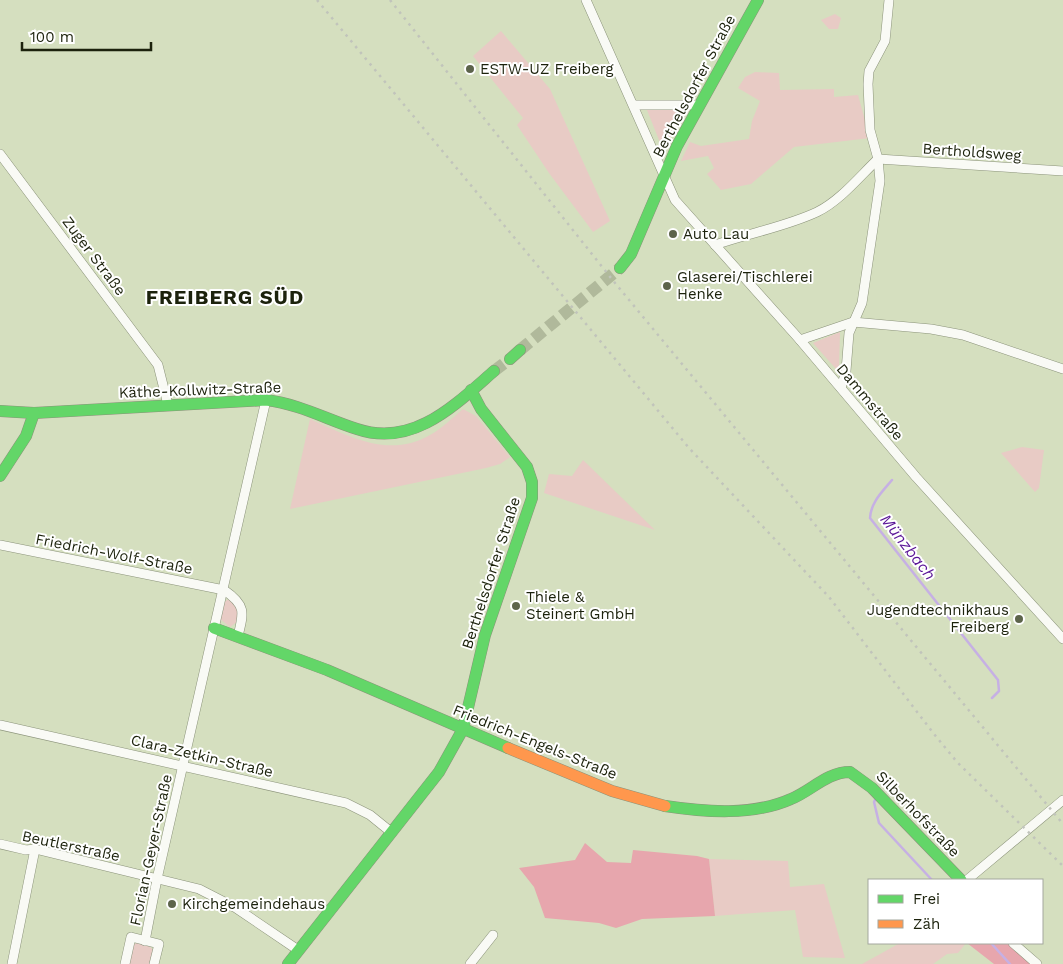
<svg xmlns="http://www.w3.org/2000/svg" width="1063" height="964" font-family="'Work Sans',sans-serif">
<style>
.green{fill:#e8cbc5}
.forest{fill:#e7a6ad}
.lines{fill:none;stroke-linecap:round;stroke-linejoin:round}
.stream{stroke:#c6b0e4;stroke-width:2.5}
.secondary-tunnel{stroke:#b0b99b;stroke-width:12;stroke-dasharray:12 6;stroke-linecap:butt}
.street-casing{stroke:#8b937a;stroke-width:10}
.fast-casing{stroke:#8b937a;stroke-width:12}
.slow-casing{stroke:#8b937a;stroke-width:12}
.street{stroke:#f9faf5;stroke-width:9}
.fast{stroke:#63d668;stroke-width:11}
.slow{stroke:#ff974d;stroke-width:11}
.rail{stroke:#c1c4bb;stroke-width:2.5;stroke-dasharray:2.5 5;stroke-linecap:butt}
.poi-dot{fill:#5d644b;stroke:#fff;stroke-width:2}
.labels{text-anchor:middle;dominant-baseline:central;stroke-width:4;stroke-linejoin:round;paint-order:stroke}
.poi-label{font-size:15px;fill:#1c220c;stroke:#fff;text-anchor:start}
.street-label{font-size:15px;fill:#1c220c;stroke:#fff}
.water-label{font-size:16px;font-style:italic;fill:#5a1597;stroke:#fff}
.district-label{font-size:20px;font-weight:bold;letter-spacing:1px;fill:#1c220c;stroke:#fff}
</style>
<rect width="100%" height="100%" fill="#d5dfbf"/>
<g class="green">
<path d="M835,14L841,18L838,29H829L821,20Z"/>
<path d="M501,31L550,89L610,221L593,232L549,173L517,125L523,118L473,56Z"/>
<path d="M755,72L779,73L780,90L834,89V97L858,95L870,138L794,147L751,184L721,190L707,174L714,168L708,156L681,161L690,142L701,146L749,139L752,121L760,101L738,88L745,77Z"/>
<path d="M647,110H686L663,150Z"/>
<path d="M840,332L839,367L837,370L813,343Z"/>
<path d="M463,409L476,416L510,457L500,464L486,468L290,509L310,419C348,436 389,459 430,435C443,428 452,418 463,409Z"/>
<path d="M1022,447L1044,450L1039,488L1035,492L1001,453Z"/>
<path d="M583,460L655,530L544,493L549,474L572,476Z"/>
<path d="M229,599L233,600L239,610L237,622L230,627L220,619L224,602Z"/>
<path d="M709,859L788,861L790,887L824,884L845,958L803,957L795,910L715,916Z"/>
<path d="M136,943C144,942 149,945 154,951L151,964H127L131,947Z"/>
<path d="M900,943H966L958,953L947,954L933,964H862Z"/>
</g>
<g class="forest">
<path d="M585,843L607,862L631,863L633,850L697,856L709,859L715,916L642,919L616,928L599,923L545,918L534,887L519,868L575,860Z"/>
<path d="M967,943H1013L1037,964H994Z"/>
</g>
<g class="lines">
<g class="stream">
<path d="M892,480C882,492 871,502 870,518L998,680L999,691L992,698"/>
<path d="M876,798L874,802L879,823L932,880"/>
<path d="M991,943L1010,964"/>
</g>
<g class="secondary-tunnel">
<path d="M520,350L620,268"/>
<path d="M494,371L510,359"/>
</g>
<defs>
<g id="street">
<path d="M586,0L675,200L800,340L916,477L1063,639"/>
<path d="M634,105H699"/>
<path d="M0,154L158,365L168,405"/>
<path d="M878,159L1063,171"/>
<path d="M715,245C749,233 785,227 817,212C840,201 860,176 878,159"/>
<path d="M800,340L853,322L931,329L963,335L1063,369"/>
<path d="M841,388L846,371L849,333L862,303L880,181L878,159L870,130L868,84L869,71L885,41L889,0"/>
<path d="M0,545L224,590C246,605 244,612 238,636"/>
<path d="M0,725L346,803L370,815L391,832"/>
<path d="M0,844L26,850L35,849L199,889L236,908L298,950"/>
<path d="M967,880L1063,800"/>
<path d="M145,941L157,879L266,400"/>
<path d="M1013,943L1037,964"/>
<path d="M12,964L35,849"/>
<path d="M125,964L131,937L159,944L154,964"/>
<path d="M470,964L493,935"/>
</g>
<g id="fast">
<path d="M620,268L631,254L677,146L758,0"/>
<path d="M510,359L520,350"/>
<path d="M0,411L34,413L266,400C299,404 326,419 357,429C413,448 455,405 494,371"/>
<path d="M0,476L26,436L34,413"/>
<path d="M214,628L327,670L508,748"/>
<path d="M665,806C705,812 753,816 791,799C811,791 827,772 850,772L872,788L961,880"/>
<path d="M288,964L439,772L463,729L485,635L532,498V482L527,467L481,409L471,390"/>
</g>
<path id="slow" d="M508,748L612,791L665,806"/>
</defs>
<use href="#street" class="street-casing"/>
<use href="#fast" class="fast-casing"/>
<use href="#slow" class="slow-casing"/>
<use href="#street" class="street"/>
<use href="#fast" class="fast"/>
<use href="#slow" class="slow"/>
<g class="rail">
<path d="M317,0L689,448L829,597L934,734L957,762L1063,866"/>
<path d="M390,0L615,283L1063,824"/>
</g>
</g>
<g class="poi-dot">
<circle cx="470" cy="69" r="5"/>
<circle cx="673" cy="234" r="5"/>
<circle cx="667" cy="286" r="5"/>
<circle cx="516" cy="606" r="5"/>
<circle cx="1019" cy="619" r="5"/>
<circle cx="172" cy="904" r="5"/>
</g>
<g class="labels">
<g class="poi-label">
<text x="480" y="69">ESTW-UZ Freiberg</text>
<text x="683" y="234">Auto Lau</text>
<text x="677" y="277">Glaserei/Tischlerei<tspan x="677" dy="17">Henke</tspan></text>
<text x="526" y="597">Thiele &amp;<tspan x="526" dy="17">Steinert GmbH</tspan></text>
<text x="1009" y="610" text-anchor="end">Jugendtechnikhaus<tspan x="1009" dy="17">Freiberg</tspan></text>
<text x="182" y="904">Kirchgemeindehaus</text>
</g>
<g class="street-label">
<text transform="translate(694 86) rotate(-62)">Berthelsdorfer Straße</text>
<text transform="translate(972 152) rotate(4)">Bertholdsweg</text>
<text transform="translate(94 256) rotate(53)">Zuger Straße</text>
<text transform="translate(200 390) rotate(-2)">Käthe-Kollwitz-Straße</text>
<text transform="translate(870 402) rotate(50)">Dammstraße</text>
<text transform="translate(114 554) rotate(11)">Friedrich-Wolf-Straße</text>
<text transform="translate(491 573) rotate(-72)">Berthelsdorfer Straße</text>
<text transform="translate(535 742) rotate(22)">Friedrich-Engels-Straße</text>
<text transform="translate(202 756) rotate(13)">Clara-Zetkin-Straße</text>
<text transform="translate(918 814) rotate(46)">Silberhofstraße</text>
<text transform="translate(71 846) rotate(12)">Beutlerstraße</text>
<text transform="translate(151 850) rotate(-78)">Florian-Geyer-Straße</text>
</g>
<g class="water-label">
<text transform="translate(908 547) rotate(52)">Münzbach</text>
</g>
<g class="district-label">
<text x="225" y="297">FREIBERG SÜD</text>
</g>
</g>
<rect x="868" y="879" width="175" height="65" fill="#ffffff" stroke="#a4a79e"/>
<rect x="878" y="895" width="25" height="8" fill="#63d668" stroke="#a4a79e"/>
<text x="913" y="904" font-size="15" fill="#1c220c">Frei</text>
<rect x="878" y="920" width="25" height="8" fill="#ff974d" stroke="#a4a79e"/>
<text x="913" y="929" font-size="15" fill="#1c220c">Zäh</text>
<path d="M22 42v8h129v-8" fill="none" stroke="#1c220c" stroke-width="2.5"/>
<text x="30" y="42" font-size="15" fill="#1c220c" stroke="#ffffff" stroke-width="4" paint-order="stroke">100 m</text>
</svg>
